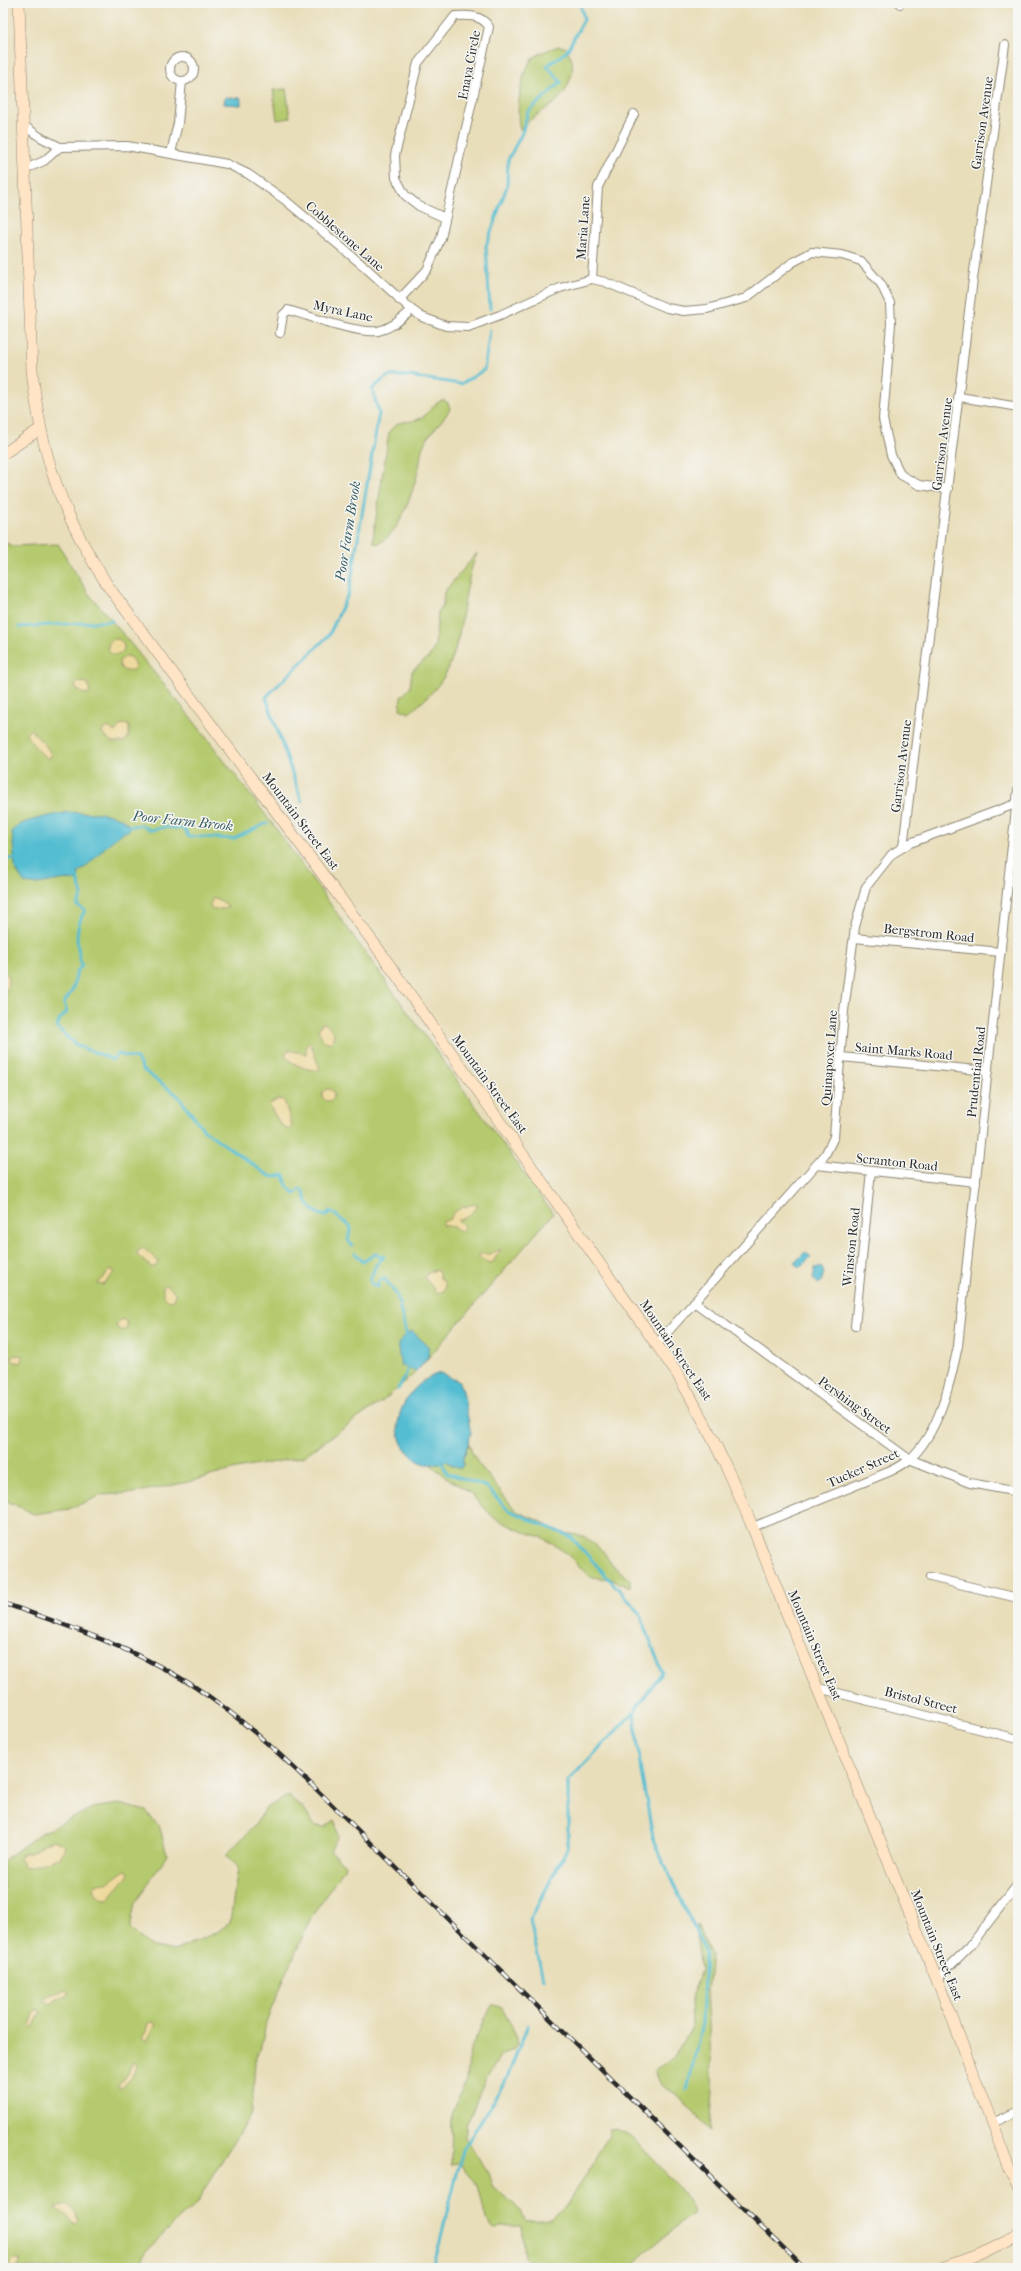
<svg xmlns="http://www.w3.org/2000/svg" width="1021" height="2271" font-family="'IM FELL French Canon',serif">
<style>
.green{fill:#b5ca6e;stroke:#707a4c}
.sand{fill:#eeda9e;stroke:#8c8264}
.water{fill:#54bdd1;stroke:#40747e}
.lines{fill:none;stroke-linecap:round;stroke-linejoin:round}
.stream{stroke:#54bdd1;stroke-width:3}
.street-casing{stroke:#8a8472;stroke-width:10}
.secondary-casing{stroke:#8a8472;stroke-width:12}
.street{stroke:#fff;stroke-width:8}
.secondary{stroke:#ffe4c6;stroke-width:11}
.rail-casing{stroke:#2b2b2b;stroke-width:4.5}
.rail{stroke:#f6f6f2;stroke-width:3;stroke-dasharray:9;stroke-linecap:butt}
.labels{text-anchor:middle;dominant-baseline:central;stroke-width:3;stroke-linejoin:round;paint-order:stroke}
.street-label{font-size:13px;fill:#2b2b2b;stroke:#f6f6f2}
.water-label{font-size:14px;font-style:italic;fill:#395e65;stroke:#f6f6f2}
</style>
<rect width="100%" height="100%" fill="#f6f6f2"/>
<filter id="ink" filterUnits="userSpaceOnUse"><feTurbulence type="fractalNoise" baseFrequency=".025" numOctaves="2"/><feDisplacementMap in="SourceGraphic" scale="8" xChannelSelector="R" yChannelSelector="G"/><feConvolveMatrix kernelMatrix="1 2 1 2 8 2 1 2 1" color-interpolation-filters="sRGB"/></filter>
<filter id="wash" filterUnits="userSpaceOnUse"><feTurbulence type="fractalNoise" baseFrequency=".012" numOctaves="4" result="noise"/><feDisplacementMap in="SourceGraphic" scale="16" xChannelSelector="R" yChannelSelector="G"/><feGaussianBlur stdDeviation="0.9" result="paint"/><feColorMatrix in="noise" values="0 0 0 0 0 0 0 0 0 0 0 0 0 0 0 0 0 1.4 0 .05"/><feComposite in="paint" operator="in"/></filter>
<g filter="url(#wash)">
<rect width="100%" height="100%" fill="#e9deba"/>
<g class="green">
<path d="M558,46L565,47C571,54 574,64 572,72C565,108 540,106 520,130C515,114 521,70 533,58C539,53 551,49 558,46Z"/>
<path d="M286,89L290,118L277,120L273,90Z"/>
<path d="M444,400L448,403L450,409C443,422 430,431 424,444C420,452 421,462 418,471C412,493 400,537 376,544L373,541L374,531L389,432C399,418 406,424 419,419C430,415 432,402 444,400Z"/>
<path d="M3,541L12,546L58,544L88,593L113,622L196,724L272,823L553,1214L416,1372L384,1400L302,1457L236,1469L188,1482L133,1493L102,1495L69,1509L34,1514L3,1499Z"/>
<path d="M477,553C461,592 465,637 445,675C437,689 422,703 409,713L400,709L401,697L410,688L412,671L429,657L435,646L438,612L443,605L444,592Z"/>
<path d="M469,1443L472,1453L478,1463L516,1511L544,1523L557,1532L584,1536L603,1551L612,1565L630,1579V1588L612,1579L589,1577L569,1555L542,1537L521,1531L494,1518L468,1491L450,1480L431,1465L446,1461L452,1465H463V1459Z"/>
<path d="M288,1796L302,1807L315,1826L325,1827L335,1820L338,1836L330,1851L345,1865L344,1869L310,1919L267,2019L260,2050L255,2061L252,2112L196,2203L147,2250L139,2268H3V1861L38,1835L92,1808L119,1804L146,1811L160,1828L167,1855L135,1903L130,1929L150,1946L174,1951L217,1932L230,1923L238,1867L226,1855L254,1826L267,1807Z"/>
<path d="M697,1925L711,1955L707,1991L713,2090L710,2131L679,2096L661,2085L654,2070L672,2059L691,2028L690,2001L701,1970L696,1934Z"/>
<path d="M492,2004L502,2008L517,2037V2044L514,2049L500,2057L486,2078L467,2123L465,2138L487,2170L493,2188L521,2211L526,2221L551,2219L567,2205L609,2135V2129C615,2128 620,2131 626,2134C640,2143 692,2198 693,2213L640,2257L630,2268H538L524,2257L521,2225H504L494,2229L486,2219L478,2186L458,2163L451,2164L452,2115L467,2077L470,2050Z"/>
</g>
<g class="sand">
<circle cx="116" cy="647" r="8"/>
<path d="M126,656L131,657L135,667L133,670L125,671L120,667L119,661Z"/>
<path d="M78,682L88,683L90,693L84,694L76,689L75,684Z"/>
<path d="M125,724L129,726V736L124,742H112L103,735L102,731L108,727L115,732L120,725Z"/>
<path d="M31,729C37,738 46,744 51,754L50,758H47C39,752 32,744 26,734Z"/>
<path d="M213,897L225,903L228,908L213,910L210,905Z"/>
<path d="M3,972L8,975V985L4,997Z"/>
<path d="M322,1023L326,1024L334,1032L333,1040L330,1043L323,1040L318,1030Z"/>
<path d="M307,1043H310L320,1069L319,1071C309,1070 289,1065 285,1054L288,1050L306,1054Z"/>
<circle cx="328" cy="1095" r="6"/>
<path d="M278,1099L284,1100L292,1126L289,1130L281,1125L269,1105Z"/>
<path d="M474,1204L478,1206L467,1217L458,1220L464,1226L462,1232L453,1227L442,1225V1222L450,1219L453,1213L463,1207Z"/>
<path d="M143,1248L157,1260L158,1263L155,1267H151L137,1255V1252Z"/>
<path d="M501,1249L493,1262L489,1263L479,1257V1254H490Z"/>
<path d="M112,1270L115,1272L103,1285L98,1284L109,1271Z"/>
<path d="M436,1270L438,1271L440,1278L445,1284L444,1291L437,1293L425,1278L428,1273Z"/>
<path d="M167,1285L176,1294L174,1300L168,1301L163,1296V1286Z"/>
<circle cx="122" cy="1325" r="5.5"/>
<path d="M17,1355L24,1356L21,1363L12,1361V1356Z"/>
<path d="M53,1840L61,1843L65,1847L60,1858L29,1867L24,1866L19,1859L22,1853H31L45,1843Z"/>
<path d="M125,1870L129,1872L128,1876L108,1899C100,1899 95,1896 93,1888L95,1884L107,1883Z"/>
<path d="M65,1990L68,1992L67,1996L57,1999L51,2004L43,2000L49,1995Z"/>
<path d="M36,2009L41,2012L33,2028L30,2025Z"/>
<path d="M152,2022L156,2024L147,2041L142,2038L146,2032L148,2023Z"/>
<path d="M135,2061L137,2064L132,2077L120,2090L118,2086L128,2074L132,2062Z"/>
<path d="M67,2204L76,2213L79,2221L77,2223L75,2224L62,2212L55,2208Z"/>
<path d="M15,2259H20L19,2267L10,2268L9,2265Z"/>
</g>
<g class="water">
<path d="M225,97L241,98V105L224,104Z"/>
<path d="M68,812C89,814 115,809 130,826L129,830C105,841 99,858 79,872L78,881C60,875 43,888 24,883L15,868L12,831C20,819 54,816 68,812Z"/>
<path d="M805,1252L811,1257L800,1268L794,1263Z"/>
<path d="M818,1267L822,1268L824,1273L821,1282L818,1284L813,1278L815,1268Z"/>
<path d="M412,1331L429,1347L428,1357L416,1372L401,1365C397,1350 396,1339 412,1331Z"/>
<path d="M440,1373L458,1381L463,1391L471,1434L463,1459V1465L460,1469L446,1461C442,1462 436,1464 431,1464C423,1465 415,1460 410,1454C382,1427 408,1382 440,1373Z"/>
</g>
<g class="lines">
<g class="stream">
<path d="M490,309L486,246L507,186L508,160L522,133L528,112L561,82L547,66L567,51L584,19L580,3"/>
<path d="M19,627L112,621"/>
<path d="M302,802L266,697L329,635L349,592L379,413L372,389L388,376H408L461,384L484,370L490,330"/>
<path d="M125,827L141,825L151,830L166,827L185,829L188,836L233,839L267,823"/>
<path d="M3,860L17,858"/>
<path d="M77,877L82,895L77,906L85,910C74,929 76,945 82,966L77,971L73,989L64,1003L67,1012L60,1019L57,1027C66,1036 73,1045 85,1049C95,1053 103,1054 112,1060L118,1054L137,1059L143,1070L177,1095L204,1130L266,1174L273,1177L284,1175L287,1186L295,1194L300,1189L304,1192C306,1204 314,1214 326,1216L330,1211L351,1227L348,1240L352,1246"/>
<path d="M355,1253L363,1262L375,1254L384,1257L376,1265L370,1280L372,1284L378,1287V1282L384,1278L397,1295L407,1337"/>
<path d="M398,1389L407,1372V1365"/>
<path d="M440,1459L447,1473L487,1487L508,1510L571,1537L640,1613L662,1672L634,1712L568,1781V1847L530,1920L543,1979"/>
<path d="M634,1712L641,1772L654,1842L705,1951L702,2023L687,2090"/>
<path d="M433,2268L463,2150L507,2078L528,2024"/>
</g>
</g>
</g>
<g filter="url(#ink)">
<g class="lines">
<defs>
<g id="street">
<path d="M900,4V3"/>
<circle cx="182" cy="69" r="12"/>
<path d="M23,125L40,137L60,147L127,146L227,164L248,174L285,200L366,268L412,310L422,317L446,326L468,327L500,315L560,288L592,279L605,282L667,308L684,311L707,309L746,298L793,262L812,252L842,255L861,261L881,284L890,303L891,324L883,419L891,455L901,475L919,485L948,489"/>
<path d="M171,153L178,123L182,81"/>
<path d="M25,169L44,161L60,147"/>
<path d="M592,279L598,187L634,114"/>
<path d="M399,300L427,270L441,238L489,27C482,15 468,15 455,16L418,63L395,155L396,178L405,195L419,206L445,218"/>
<path d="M280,333L283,315L288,310C310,316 357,334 378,331C392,328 401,319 412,310"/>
<path d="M960,397L1018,407"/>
<path d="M903,847L973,279L1005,45"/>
<path d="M854,938L1001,952"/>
<path d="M841,1057L988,1071"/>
<path d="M816,1165L976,1182"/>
<path d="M694,1302L909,1459L970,1483L1018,1492"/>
<path d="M855,1326L871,1171"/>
<path d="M657,1344L825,1155L834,1137L844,1011L855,927L866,887L892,854L910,843L1018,803"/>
<path d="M753,1527L891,1471C897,1468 904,1464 909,1460C939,1433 950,1384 958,1346L1018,790"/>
<path d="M930,1577L1018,1598"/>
<path d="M818,1688L1018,1739"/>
<path d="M936,1980L970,1946L1018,1884"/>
<path d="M992,2123L1018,2112"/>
</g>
<g id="secondary">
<path d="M19,3L32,370C41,456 61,513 108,586L376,946L676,1372C718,1442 749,1515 778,1592L950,2012L1008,2166L1018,2187"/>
<path d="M3,454L40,429"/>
<path d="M942,2268L978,2255L1018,2236"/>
</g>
</defs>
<use href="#street" class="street-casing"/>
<use href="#secondary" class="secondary-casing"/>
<use href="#street" class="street"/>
<use href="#secondary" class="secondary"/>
<defs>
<path id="rail" d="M3,1603C69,1626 136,1649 195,1687C239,1716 278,1752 316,1789L804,2268"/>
</defs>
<use href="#rail" class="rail-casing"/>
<use href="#rail" class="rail"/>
</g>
</g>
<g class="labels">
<g class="street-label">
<text transform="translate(469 65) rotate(-79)">Enaya Circle</text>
<text transform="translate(982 123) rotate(-82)">Garrison Avenue</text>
<text transform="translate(583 228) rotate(-86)">Maria Lane</text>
<text transform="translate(345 236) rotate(41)">Cobblestone Lane</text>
<text transform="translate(343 311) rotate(12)">Myra Lane</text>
<text transform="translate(942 444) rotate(-83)">Garrison Avenue</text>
<text transform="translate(901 766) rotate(-83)">Garrison Avenue</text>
<text transform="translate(301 821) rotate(53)">Mountain Street East</text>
<text transform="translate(929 933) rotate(6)">Bergstrom Road</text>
<text transform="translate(904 1051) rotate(5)">Saint Marks Road</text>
<text transform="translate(829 1058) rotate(-86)">Quinapoxet Lane</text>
<text transform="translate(976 1072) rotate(-84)">Prudential Road</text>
<text transform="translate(490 1084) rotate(54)">Mountain Street East</text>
<text transform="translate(897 1162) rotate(6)">Scranton Road</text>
<text transform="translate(851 1247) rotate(-84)">Winston Road</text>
<text transform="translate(676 1350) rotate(56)">Mountain Street East</text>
<text transform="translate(855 1405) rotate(36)">Pershing Street</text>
<text transform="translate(863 1468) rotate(-24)">Tucker Street</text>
<text transform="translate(815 1645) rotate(67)">Mountain Street East</text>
<text transform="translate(921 1700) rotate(14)">Bristol Street</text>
<text transform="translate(937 1945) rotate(68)">Mountain Street East</text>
</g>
<g class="water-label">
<text transform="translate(348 531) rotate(-81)">Poor Farm Brook</text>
<text transform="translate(183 821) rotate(6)">Poor Farm Brook</text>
</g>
</g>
<rect width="1021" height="2271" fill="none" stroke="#f6f6f2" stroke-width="16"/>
</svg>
